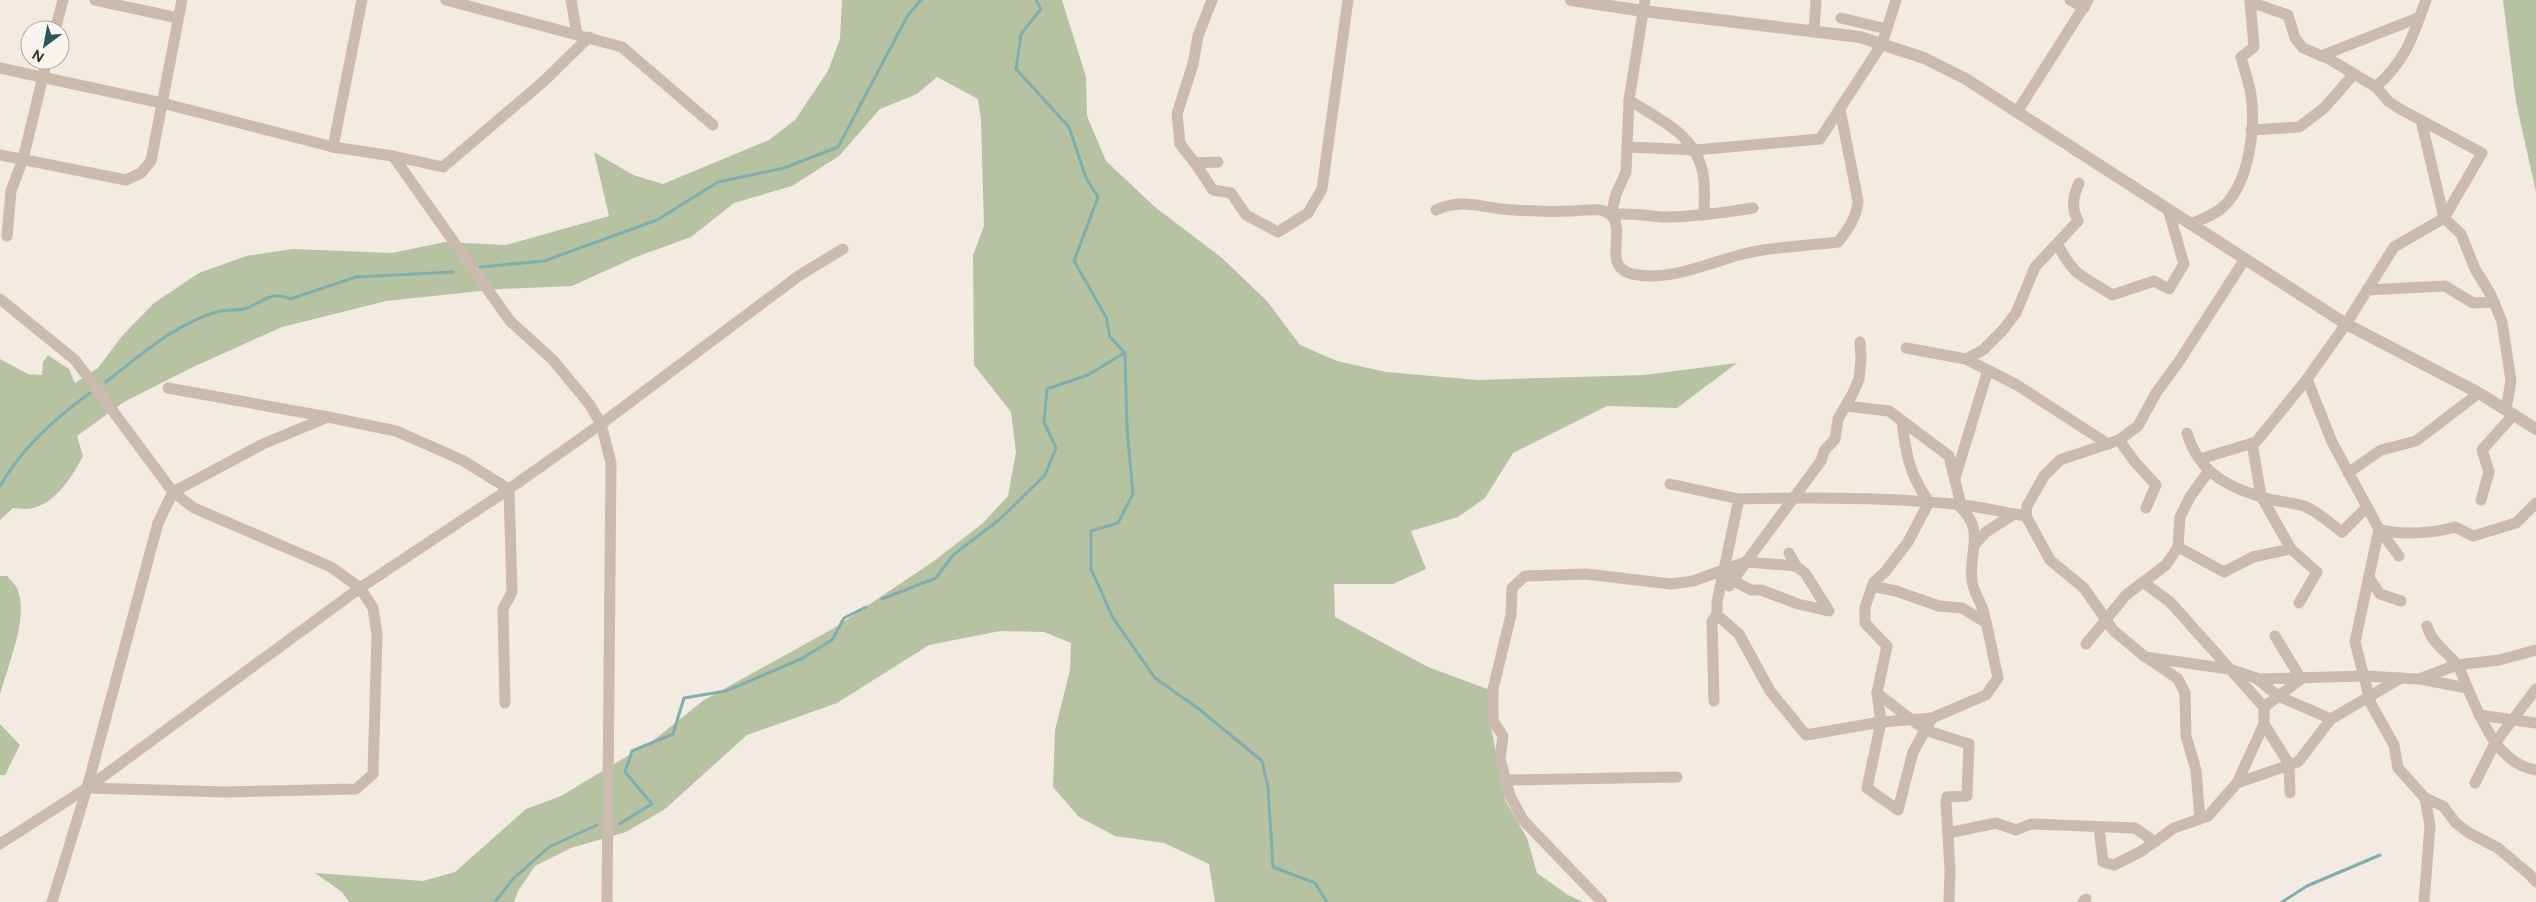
<svg xmlns="http://www.w3.org/2000/svg" width="2536" height="902" font-family="Figtree,sans-serif">
<style>
.grass{fill:#b7c2a2}
.lines{fill:none;stroke-linecap:round;stroke-linejoin:round}
.stream{stroke:#82adaf;stroke-width:3}
.minor{stroke:#cbbaae;stroke-width:11}
.tertiary{stroke:#cbbaae;stroke-width:12}
</style>
<rect width="100%" height="100%" fill="#f3eae2"/>
<g class="grass">
<path d="M842,0H1062L1086,77L1087,116L1106,161L1155,207L1222,258L1267,301L1300,345L1337,361L1386,372L1478,380L1644,375L1737,363L1677,408L1607,406L1513,453L1485,498L1458,517L1411,531L1426,569L1393,584H1334L1335,617L1428,667L1490,690V721L1505,800L1527,838L1537,873L1568,895L1583,902H1215L1209,864L1164,843L1115,836L1079,817L1053,787L1055,730L1070,670L1071,643L1044,632L1000,631L929,645L837,703L747,735L665,809L626,832L571,848L535,866L518,891L514,902H349L342,892L315,873L423,881L455,872L526,809L561,796L654,740L704,700L834,628L934,561L983,523L1008,496L1016,452L1011,412L974,365L973,255L984,226L981,120L978,99L937,77L917,94L880,109L839,156L792,186L734,203L691,237L636,257L572,286L499,289L386,301L282,327L193,367L124,402L77,436L83,456C73,475 56,503 33,508C27,510 19,508 13,508L0,520V359L28,374L42,375L43,362L48,355L69,369L75,383L98,368L122,336L154,303L199,273L246,256L293,249L392,253L445,242L506,245L609,216L594,152L633,175L663,184L769,140L795,120L828,71L840,39Z"/>
<path d="M2503,0H2536V192L2516,102Z"/>
<path d="M0,576H7C10,580 15,584 17,588C30,617 7,666 0,695Z"/>
<path d="M0,724L20,745L5,775H0Z"/>
</g>
<g class="lines">
<g class="stream">
<path d="M1036,0L1041,9L1021,34L1016,69L1069,127L1086,178L1098,197L1074,261L1106,317L1110,337L1125,353L1127,428L1133,494L1118,523L1091,531V569L1113,618L1155,678L1199,709L1262,761L1268,787L1273,867L1315,883L1327,902"/>
<path d="M480,267L544,261L657,220L718,182L784,168L838,147L908,15L921,0"/>
<path d="M106,382C142,354 176,323 220,311C229,309 239,311 247,308C263,302 272,290 290,299L356,277L453,272"/>
<path d="M0,486C22,448 55,418 90,393"/>
<path d="M882,599L936,578L953,555L999,520L1045,475L1056,448L1044,422L1047,389L1088,375L1124,353"/>
<path d="M619,824L652,804L625,772L632,751L673,734L684,698L726,691L801,659L832,640L844,618L866,607"/>
<path d="M495,902L513,879L549,847L597,825"/>
<path d="M2282,902L2307,886L2380,855"/>
</g>
<g class="minor">
<path d="M95,0L178,18"/>
<path d="M446,0L622,47L713,125"/>
<path d="M571,0L577,34"/>
<path d="M1212,0L1198,36L1193,64L1177,114L1180,144L1195,163L1218,162"/>
<path d="M1645,0L1629,100L1626,172L1616,194L1611,215C1628,212 1645,216 1662,217C1693,217 1722,213 1753,208"/>
<path d="M2070,0L2084,8"/>
<path d="M2250,2L2288,15L2295,38L2303,48L2329,59L2376,87L2388,101L2400,109L2482,153L2444,218L2394,247L2346,324L2307,379L2332,442L2379,529L2355,642L2371,704L2394,745L2398,768L2425,798L2443,806L2456,823L2469,833L2498,848L2530,875L2536,882"/>
<path d="M1841,18L1887,29"/>
<path d="M55,30L63,0"/>
<path d="M1814,31L1816,0"/>
<path d="M2321,56L2420,17"/>
<path d="M0,68L162,103L333,147L393,156L510,321L553,360L590,405L601,424L611,463L607,902"/>
<path d="M2376,87C2408,57 2411,40 2426,0"/>
<path d="M1629,100C1658,119 1693,133 1702,169C1706,183 1704,201 1704,215"/>
<path d="M2017,112L2088,0"/>
<path d="M2421,120L2444,218L2461,234L2475,269L2491,295L2502,322L2511,381L2506,409"/>
<path d="M2251,130L2299,127L2324,108L2354,74"/>
<path d="M333,147L362,0"/>
<path d="M1629,147L1695,150L1820,139L1882,44L1896,0"/>
<path d="M0,155L126,180L141,173L151,161L182,0"/>
<path d="M393,156L443,167L544,81L589,37"/>
<path d="M1195,163L1213,190L1231,193L1246,215L1278,232L1308,213L1322,189L1348,0"/>
<path d="M1436,210C1459,199 1478,206 1502,209C1524,211 1549,212 1571,211C1582,211 1602,206 1611,215C1627,232 1601,266 1632,274C1670,282 1708,263 1743,254C1774,246 1807,246 1838,242C1849,228 1856,219 1858,201L1840,109"/>
<path d="M2191,224C2202,219 2217,214 2225,205C2249,181 2256,128 2251,95C2249,82 2244,69 2241,57L2254,47L2250,0"/>
<path d="M7,236L11,191L23,159L47,60"/>
<path d="M2058,245C2075,278 2082,275 2112,295L2154,281L2169,289L2184,264L2168,209"/>
<path d="M2245,259L2178,363L2156,393L2138,426L2119,440L2060,460L2044,476L2027,506L2026,516L2050,560L2084,588L2113,630L2145,657L2229,669L2259,679L2364,676L2419,679L2457,665L2499,660L2536,650"/>
<path d="M2367,290L2445,286L2473,303L2494,302"/>
<path d="M0,299L75,360L173,492L194,508L331,567L360,588L373,608L377,635L373,774L356,789L227,792L87,788"/>
<path d="M1906,348L1966,359L2017,385L2108,444"/>
<path d="M1966,359L1983,350L2003,330L2016,313L2035,267L2078,221C2071,207 2073,197 2079,183"/>
<path d="M168,388L328,417"/>
<path d="M1846,406L1889,411L1949,456L1961,505"/>
<path d="M1902,421C1906,454 1909,474 1929,502L1908,542L1885,572L1874,582L1865,607V623L1887,646L1877,693L1881,722L1932,718L1913,752L1898,810L1867,788L1881,722L1806,735L1770,691L1739,634L1717,615V602L1739,499C1811,497 1882,497 1954,504C1978,506 2002,512 2026,516"/>
<path d="M2187,433C2199,475 2233,490 2273,500C2283,502 2294,503 2304,506C2317,511 2331,524 2342,532L2367,507"/>
<path d="M2119,440L2135,462L2156,485L2146,508"/>
<path d="M2252,443L2261,496L2291,549L2317,572L2299,603"/>
<path d="M2200,459L2256,442L2307,379"/>
<path d="M2348,473L2381,450L2416,441L2479,393"/>
<path d="M1955,478L1988,370"/>
<path d="M1670,484L1739,499"/>
<path d="M2481,500L2489,472L2482,450L2514,414"/>
<path d="M2379,529C2399,536 2435,533 2455,527L2473,536L2516,523L2536,503"/>
<path d="M2379,529L2399,556"/>
<path d="M1976,543L1986,532L2014,514"/>
<path d="M2178,547L2224,572L2253,557L2291,549"/>
<path d="M1723,575L1751,590H1761L1798,604L1829,611L1805,573L1796,566L1789,553"/>
<path d="M2369,578L2380,594L2401,601"/>
<path d="M2143,582L2170,602L2264,707V724L2237,783"/>
<path d="M1729,586L1746,562L1796,566"/>
<path d="M1872,586L1896,591L1939,606L1962,608L1985,622"/>
<path d="M2427,626C2432,644 2446,650 2457,665C2462,671 2464,681 2468,689C2482,721 2498,764 2536,770"/>
<path d="M2086,644L2126,595L2166,565L2178,547L2180,517L2190,497L2208,472"/>
<path d="M2149,659L2178,679L2185,693L2186,736L2196,770L2200,819"/>
<path d="M2256,678L2278,696L2331,719"/>
<path d="M2420,679L2467,688"/>
<path d="M1877,693L1925,730L1969,744L1967,796L1947,797L1946,802L1950,871L1949,902"/>
<path d="M1714,701L1712,621L1717,615"/>
<path d="M2264,707L2301,679L2275,636"/>
<path d="M2479,715L2536,723"/>
<path d="M1932,718L1986,695L1998,678C1993,656 1989,632 1983,610C1980,600 1973,591 1972,581C1968,549 1987,531 1958,505"/>
<path d="M2264,724L2289,764L2290,793"/>
<path d="M1506,780L1677,777"/>
<path d="M2475,783L2495,743L2536,689"/>
<path d="M2099,827L2103,862L2114,865L2140,852L2174,828L2208,816L2237,783L2298,762L2331,719L2401,678"/>
<path d="M1948,833L1996,823L2016,830L2031,824L2135,828L2155,842"/>
<path d="M0,844L87,788L360,588L509,489L601,424L800,275L843,249"/>
<path d="M52,902L87,788L158,523L173,492L263,444L328,417L396,431L462,460L509,489L512,592L503,609L505,703"/>
<path d="M1602,902L1523,820L1510,796L1500,759L1503,736L1493,721V689L1511,615L1512,588L1525,576L1586,574L1671,584L1693,581L1746,562L1821,461L1824,451L1835,439L1838,419L1853,393L1859,379L1861,359L1860,342"/>
<path d="M2083,902L2086,899"/>
<path d="M2424,902L2430,826L2425,798"/>
</g>
<path class="tertiary" d="M1571,0L1643,11L1860,37L1924,58L1966,79L2346,324L2479,393L2536,429"/>
</g>
<g transform="translate(45 45) rotate(212)"><circle r="24" fill="#faf4ee" stroke="#ada6a0"/>
<path d="M0-4L9 19L0 12L-9 19Z" fill="#23575a"/>
<text y="-8" font-size="14" font-weight="bold" text-anchor="middle" fill="#3a302c">N</text>
</g>
</svg>
